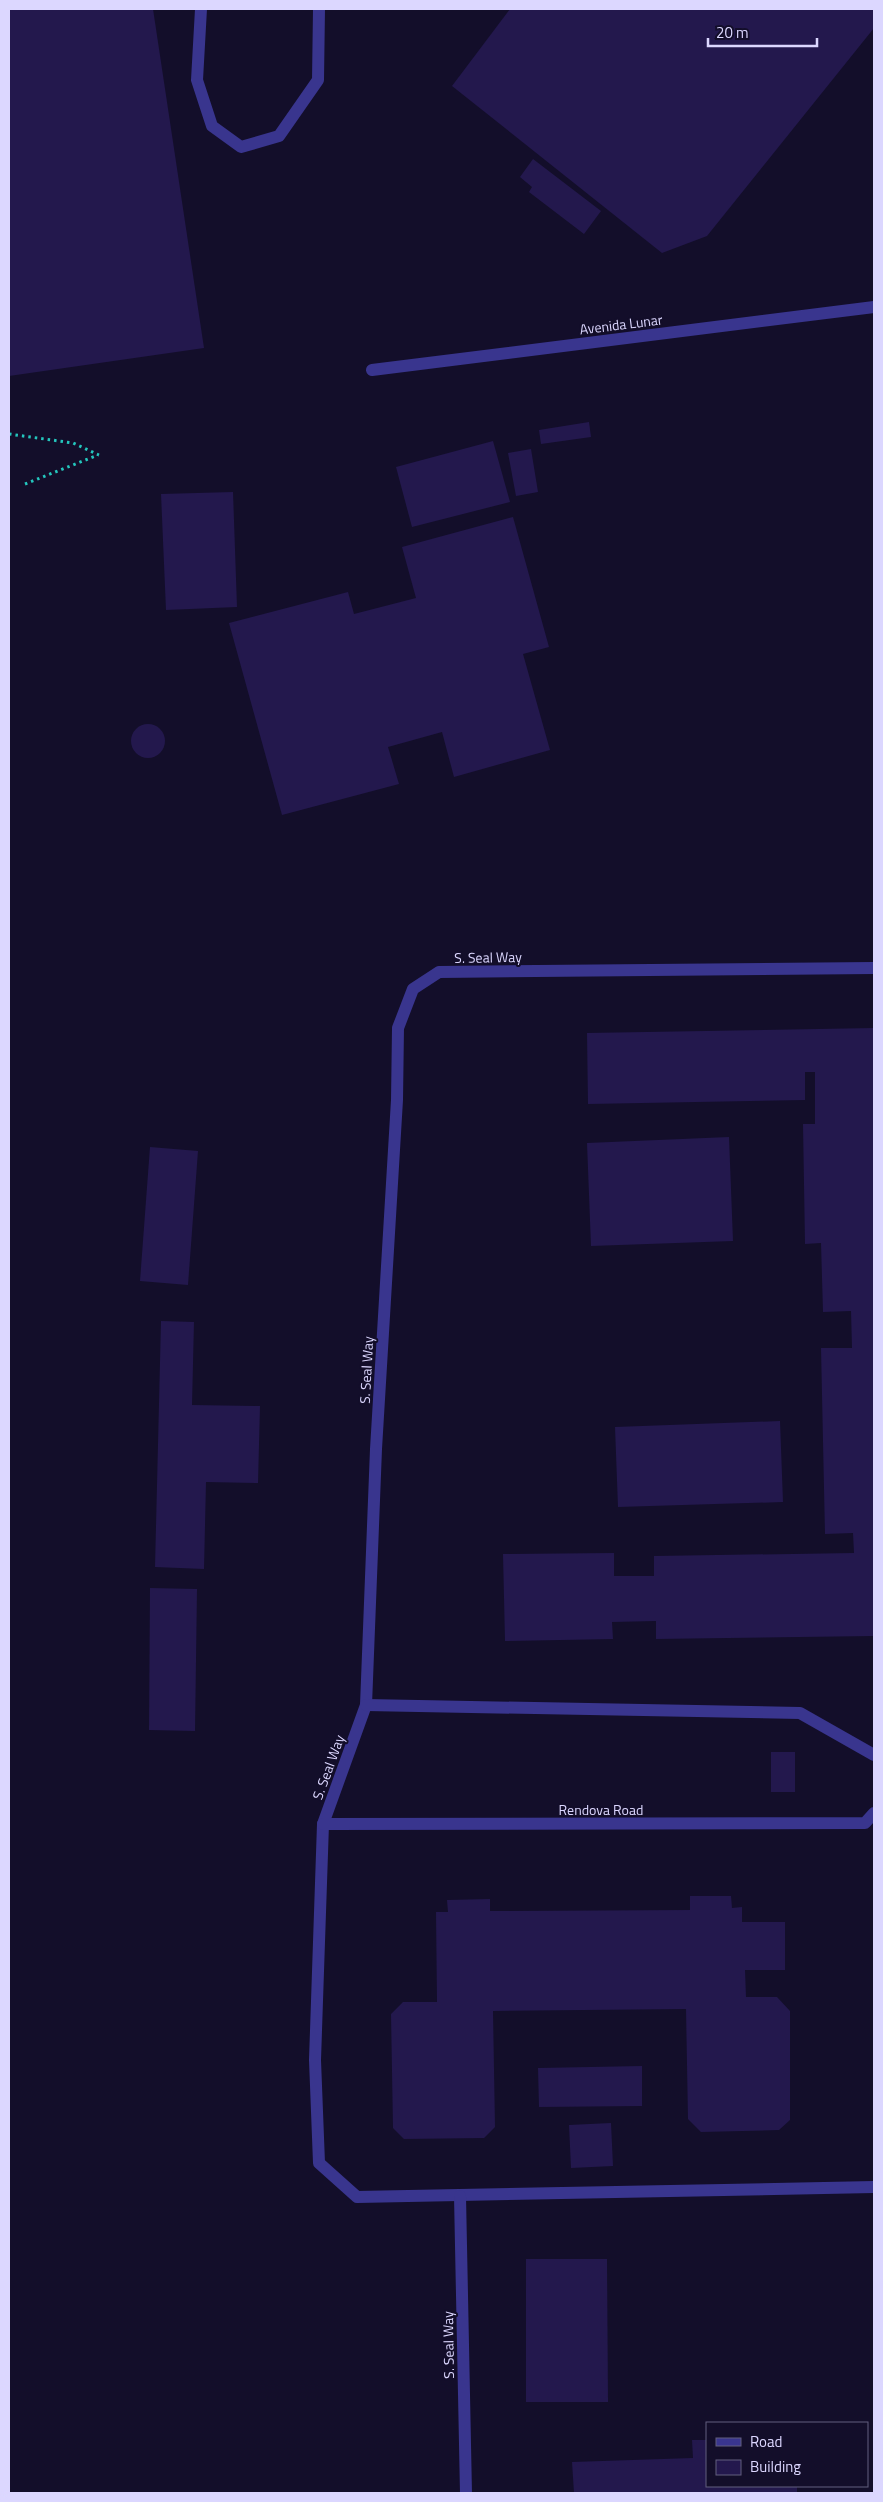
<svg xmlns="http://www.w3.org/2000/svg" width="883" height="2502" font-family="'Titillium Web',sans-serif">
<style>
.building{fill:#23184d}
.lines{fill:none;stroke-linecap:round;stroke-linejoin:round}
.path{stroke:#24c6bd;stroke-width:3;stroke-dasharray:2.5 4;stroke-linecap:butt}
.service{stroke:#39358e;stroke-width:12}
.minor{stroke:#39358e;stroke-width:12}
.labels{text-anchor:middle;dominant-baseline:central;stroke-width:4;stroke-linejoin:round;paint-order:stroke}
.street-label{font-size:14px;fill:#dcd7ff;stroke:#130e2a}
</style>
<rect width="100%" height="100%" fill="#130e2a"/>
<g class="building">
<path d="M9,9H153L204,348L9,376Z"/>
<path d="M510,9H874V28L707,236L662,253L452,86Z"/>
<path d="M533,159L601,211L584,234L529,192L532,187L520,177Z"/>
<path d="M589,422L591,437L541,444L539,430Z"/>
<path d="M493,441L510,502L412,527L396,467Z"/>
<path d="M531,449L538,492L516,496L508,453Z"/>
<path d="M233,492L237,607L166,610L161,494Z"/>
<path d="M513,517L549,647L523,654L550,750L454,777L442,732L388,747L399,784L282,815L229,623L348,592L354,614L416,598L402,547Z"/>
<circle cx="148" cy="741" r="17"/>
<path d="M874,1028V1636L656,1639V1621L612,1622L613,1639L505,1641L503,1554L614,1553V1576H654V1556L854,1553L853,1533L825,1534L821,1348H852L851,1311L823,1312L821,1243L805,1244L803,1124H815V1072H805V1100L588,1104L587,1033Z"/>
<path d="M729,1137L733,1241L591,1246L587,1143Z"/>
<path d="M150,1147L198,1151L188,1285L140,1281Z"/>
<path d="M161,1321L194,1322L192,1405L260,1406L258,1483L206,1482L204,1569L155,1567Z"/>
<path d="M780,1421L783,1502L618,1507L615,1427Z"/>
<path d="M150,1588L197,1589L195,1731L149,1730Z"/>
<rect x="771" y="1752" width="24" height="40"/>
<path d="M690,1896H731L732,1908L742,1907V1922H785V1970H745L746,1997H777L790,2011V2120L779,2130L701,2132L688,2119L686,2009L493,2011L495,2127L484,2138L404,2139L393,2128L391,2014L403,2002H437L436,1912H448L447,1900L490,1899V1911L690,1910Z"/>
<path d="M642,2066V2106L539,2107L538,2068Z"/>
<path d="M611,2123L613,2166L571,2168L569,2125Z"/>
<path d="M526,2259H607L608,2402H526Z"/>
<path d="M692,2440H707V2486H797V2493H574L572,2462L693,2458Z"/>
</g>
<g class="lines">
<g class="path">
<path d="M9,434L73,443L99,455"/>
<path d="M25,484L98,455"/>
</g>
<g class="service">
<path d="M874,968L439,972L413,989L398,1028L397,1100L376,1449L366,1705L323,1824L315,2060L319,2163L357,2197L874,2187"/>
<path d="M460,2196L466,2493"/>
</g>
<g class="minor">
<path d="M201,9L197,80L212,126L241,147L279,136L318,80L319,9"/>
<path d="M372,370L874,307"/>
<path d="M366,1705L800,1713L874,1755"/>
<path d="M323,1824L865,1823L874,1813"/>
</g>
</g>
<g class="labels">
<g class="street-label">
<text transform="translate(621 324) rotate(-7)">Avenida Lunar</text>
<text transform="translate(488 957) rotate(-1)">S. Seal Way</text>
<text transform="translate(366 1370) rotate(-87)">S. Seal Way</text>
<text transform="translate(328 1767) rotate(-70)">S. Seal Way</text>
<text x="601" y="1809">Rendova Road</text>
<text transform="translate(448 2345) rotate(-91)">S. Seal Way</text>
</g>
</g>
<rect width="883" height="2502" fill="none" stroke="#dcd7ff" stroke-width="20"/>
<rect x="706" y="2422" width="162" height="65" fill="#130e2a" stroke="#635e7f"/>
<rect x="716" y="2438" width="25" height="8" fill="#39358e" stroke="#635e7f"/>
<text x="750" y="2447" font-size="15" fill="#dcd7ff">Road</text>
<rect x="716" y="2460" width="25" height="15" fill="#23184d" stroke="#635e7f"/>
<text x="750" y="2472" font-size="15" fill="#dcd7ff">Building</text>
<path d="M708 38v8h109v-8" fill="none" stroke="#dcd7ff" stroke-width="2.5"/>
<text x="716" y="38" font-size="15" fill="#dcd7ff" stroke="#130e2a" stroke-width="4" paint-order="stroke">20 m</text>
</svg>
